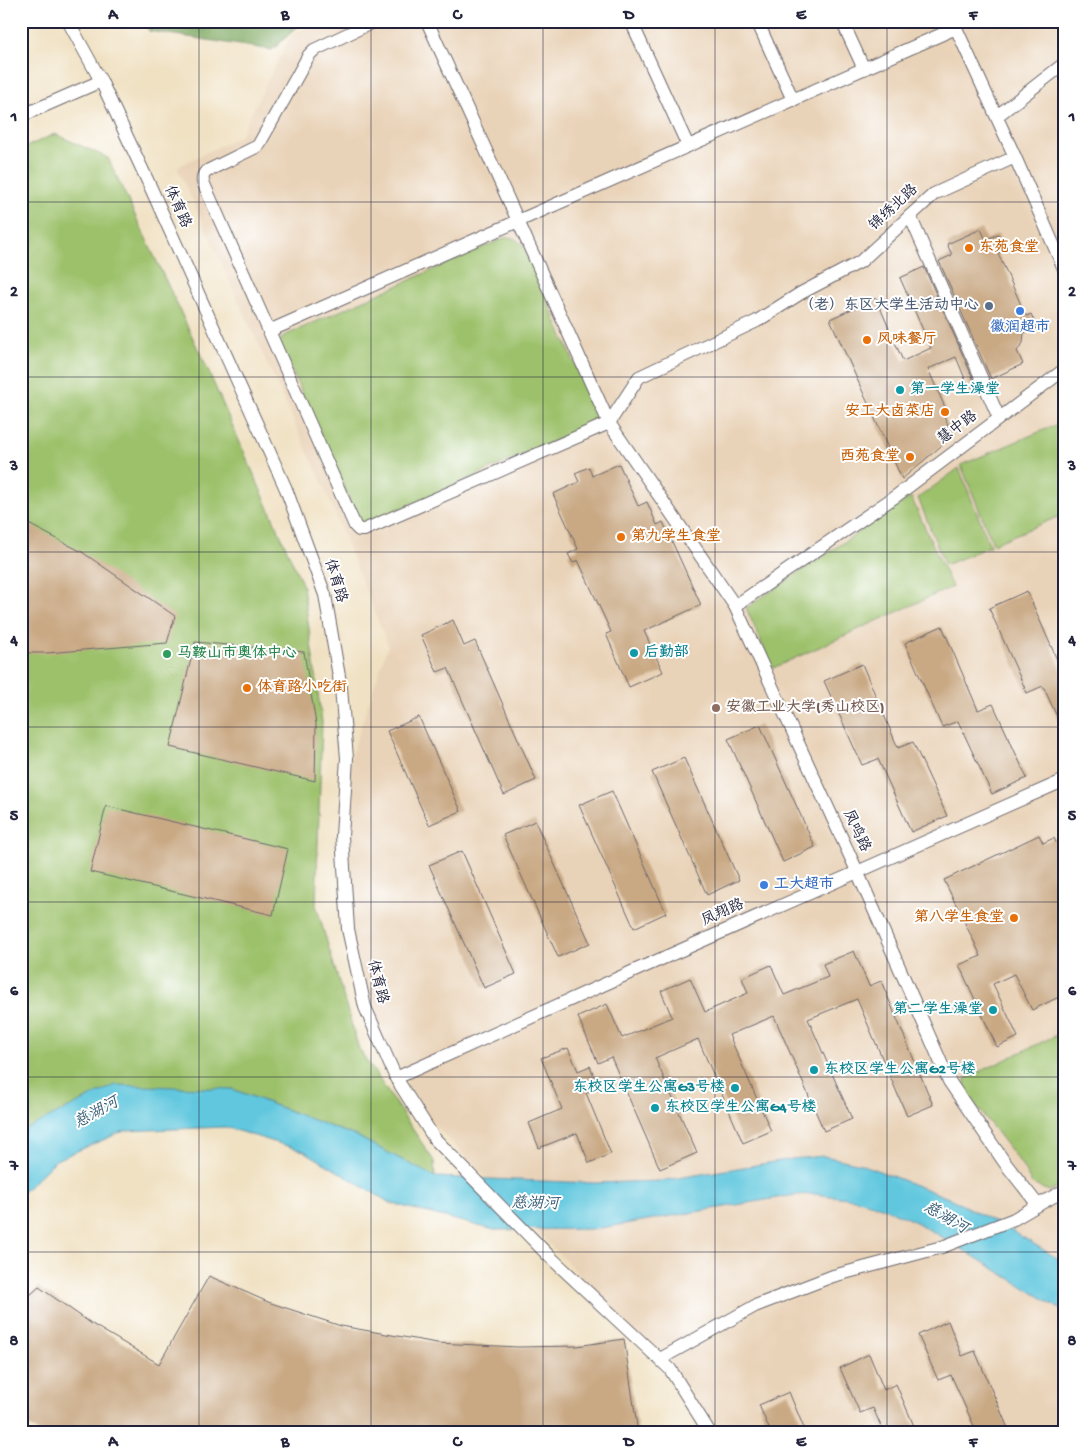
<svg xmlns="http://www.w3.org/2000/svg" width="1086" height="1454" font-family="'Gochi Hand','LXGW WenKai TC',sans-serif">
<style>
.built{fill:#e9d3b8}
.green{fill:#9cc16b;stroke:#5f7253}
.forest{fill:#7da75f;stroke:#50644d}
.water{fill:#61c7de;stroke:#42748c}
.building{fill:#c9a984}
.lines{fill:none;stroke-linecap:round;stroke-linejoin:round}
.minor-casing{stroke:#6a656a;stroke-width:14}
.minor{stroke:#fff;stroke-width:12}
.grid{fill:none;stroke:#22223b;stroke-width:1;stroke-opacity:0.55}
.food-dot{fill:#e8710a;stroke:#fff;stroke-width:2}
.service-dot{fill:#5c6f8a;stroke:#fff;stroke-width:2}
.shop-dot{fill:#3f7fe0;stroke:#fff;stroke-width:2}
.culture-dot{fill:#0f9aa8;stroke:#fff;stroke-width:2}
.leisure-dot{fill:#2e9e5b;stroke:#fff;stroke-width:2}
.education-dot{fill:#8d6e63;stroke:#fff;stroke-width:2}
.labels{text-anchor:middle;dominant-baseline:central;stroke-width:4;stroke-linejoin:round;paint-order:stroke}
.street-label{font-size:15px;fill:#22223b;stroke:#fff}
.food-label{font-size:15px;font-weight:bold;fill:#c56008;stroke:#fff;text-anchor:start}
.service-label{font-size:15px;font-weight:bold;fill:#4e5e75;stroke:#fff;text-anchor:end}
.shop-label{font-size:15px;font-weight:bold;fill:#366cbe;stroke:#fff}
.culture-label{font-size:15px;font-weight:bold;fill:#0d838f;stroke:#fff;text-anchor:start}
.leisure-label{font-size:15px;font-weight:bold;fill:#27864d;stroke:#fff;text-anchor:start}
.education-label{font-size:15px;font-weight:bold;fill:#785e54;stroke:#fff;text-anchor:start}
.water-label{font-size:16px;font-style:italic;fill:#385c74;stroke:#fff}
.neatline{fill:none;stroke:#22223b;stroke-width:2}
.grid-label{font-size:16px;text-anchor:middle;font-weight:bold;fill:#22223b}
</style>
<rect width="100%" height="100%" fill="#fff"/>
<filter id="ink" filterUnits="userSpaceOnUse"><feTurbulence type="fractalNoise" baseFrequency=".02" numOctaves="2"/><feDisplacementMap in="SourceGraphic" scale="10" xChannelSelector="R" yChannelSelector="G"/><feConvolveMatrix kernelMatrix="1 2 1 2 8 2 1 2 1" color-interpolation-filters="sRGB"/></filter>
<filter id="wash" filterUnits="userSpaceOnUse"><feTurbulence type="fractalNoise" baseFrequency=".0096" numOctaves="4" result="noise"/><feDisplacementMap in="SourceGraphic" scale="20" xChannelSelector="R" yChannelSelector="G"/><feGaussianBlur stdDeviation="1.12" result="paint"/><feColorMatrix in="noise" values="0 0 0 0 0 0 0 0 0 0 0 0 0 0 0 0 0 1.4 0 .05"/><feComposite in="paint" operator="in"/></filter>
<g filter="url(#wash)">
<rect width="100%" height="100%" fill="#f0e1c2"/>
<path class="built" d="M322,21H1065V1433H709L660,1359L428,1118L386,1048L348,929L346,771L388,645L324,487L177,167L240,136L291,35Z"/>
<g class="green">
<path d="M55,134L108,158L207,368L303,586L322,722L316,905L359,1049L434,1161L435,1177L358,1137L232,1089L26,1129L21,1134V149Z"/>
<path d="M508,237L515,239L522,244L598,416L595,423L366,524L360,523L279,342L284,336L504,238Z"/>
<path d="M1065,421V514L993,544L961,465Z"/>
<path d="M959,468L990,546L945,565L918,498Z"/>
<path d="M911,497L952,587L773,668L746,608Z"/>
<path d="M1065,1031V1183L1049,1191L1032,1184L1021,1164L965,1091V1079Z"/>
</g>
<path class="forest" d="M143,21H304L272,50L149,31Z"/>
<path class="water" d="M115,1085L232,1089L358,1137L435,1177L595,1183L660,1181L792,1159L824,1156L861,1164L951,1199L1014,1232L1065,1263V1312L960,1248L916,1222L898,1214L876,1205L855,1199L815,1194L795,1195L595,1229L494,1230L390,1203L304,1151L225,1127L124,1131L56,1160L21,1194V1134L26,1129Z"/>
<g id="blocks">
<g class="building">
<path d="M981,229L986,240L998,234L1005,250L998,253L1026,316L1031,314L1037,328L1024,333L1023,343L1017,351L1023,364L991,379L939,261L952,255L947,244Z"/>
<path d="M924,267L976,385L969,388L956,357L928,369L948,414L944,416L953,436L902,479L830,319L876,298L903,361L931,348L900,278Z"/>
<path d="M619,464L638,506L647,502L657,525L663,522L701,605L644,631L663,672L629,687L606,634L611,632L578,560L573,563L568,554L578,549L553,494L579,482L575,473L589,467L592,476Z"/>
<path d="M21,520L82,552L175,616L167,643L47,653H21Z"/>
<path d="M1027,591L1065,678V734L1043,686L1027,693L989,608Z"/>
<path d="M453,620L464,646L475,641L536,780L504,795L448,668L437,672L421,635Z"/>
<path d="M942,626L978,710L993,704L1027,778L992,794L958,721L942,727L905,643Z"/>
<path d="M195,642L304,652L316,724L315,781L170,747Z"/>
<path d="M862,664L898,748L913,742L947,816L911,832L878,759L862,765L824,681Z"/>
<path d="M419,717L461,811L429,825L387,731Z"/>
<path d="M760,725L815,847L783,862L728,739Z"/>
<path d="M684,758L739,880L707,895L652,772Z"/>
<path d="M612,791L666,913L634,928L579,805Z"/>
<path d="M106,806L288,849L273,915L90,872Z"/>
<path d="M535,821L590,943L558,957L503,835Z"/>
<path d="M1039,835L1043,843L1054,838L1065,861V994L1032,1010L1014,974L993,984L1018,1037L997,1047L959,965L981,956L944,880Z"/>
<path d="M462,851L516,974L484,988L429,865Z"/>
<path d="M854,951L869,986L881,981L933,1105L907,1116L857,999L808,1019L852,1119L824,1131L774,1016L729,1035L771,1131L743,1143L698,1039L655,1058L697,1153L660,1169L611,1057L598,1063L578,1017L607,1004L622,1038L672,1017L661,991L690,978L705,1012L748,993L742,978L771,965L784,995L828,977L823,964Z"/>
<path d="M568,1048L578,1071L590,1066L599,1088L586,1093L611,1154L589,1163L577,1133L539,1148L529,1123L562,1109L541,1058Z"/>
<path d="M209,1276L268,1302L341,1326L437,1343L518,1347L577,1346L624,1339L638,1433H40L21,1421V1303L39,1287L92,1324L159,1364Z"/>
<path d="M948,1321L962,1356L975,1351L1010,1433H977L951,1375L938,1380L918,1335Z"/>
<path d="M869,1354L884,1390L896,1384L917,1433H884L873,1408L860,1413L840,1368Z"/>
<path d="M789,1392L806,1433H771L759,1405Z"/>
</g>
</g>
</g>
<g filter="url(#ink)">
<use href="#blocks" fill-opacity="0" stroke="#6a656a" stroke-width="1"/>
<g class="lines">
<defs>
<g id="minor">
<path d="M68,21L101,81L150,186L286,489L325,595L341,688L347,758L342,836L348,929L365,1007L396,1078L434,1138L548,1255L670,1369L710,1433"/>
<path d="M427,21L518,221L956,28L957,21"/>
<path d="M631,21L688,146"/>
<path d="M757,21L793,100"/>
<path d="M842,21L864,69"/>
<path d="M948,21L956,28L1015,157L1065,271"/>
<path d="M21,116L101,81"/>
<path d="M997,116L1065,63"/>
<path d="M910,216L999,418"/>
<path d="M269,331L203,182C202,176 203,173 209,170L258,146L309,55L314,50L375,21"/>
<path d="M1065,369L896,496L735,606L857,871L949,1081L1005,1163L1038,1205L1065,1190"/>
<path d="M735,606L609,423L518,221L269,331L355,526L359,530H364L609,423L639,377L757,321L801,293L860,262L934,194L1015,157"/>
<path d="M396,1078L634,971L1065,780"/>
<path d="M660,1359L755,1306L833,1276L942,1247L1014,1219L1038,1205"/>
</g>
</defs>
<use href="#minor" class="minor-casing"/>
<use href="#minor" class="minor"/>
</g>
</g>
<path class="grid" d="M199,21V1433M371,21V1433M543,21V1433M715,21V1433M887,21V1433M21,202H1065M21,377H1065M21,552H1065M21,727H1065M21,902H1065M21,1077H1065M21,1252H1065"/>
<g class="food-dot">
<circle cx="969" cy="248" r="5"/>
<circle cx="867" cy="340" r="5"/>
<circle cx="945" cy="412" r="5"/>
<circle cx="910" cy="457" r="5"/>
<circle cx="621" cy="537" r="5"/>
<circle cx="247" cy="688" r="5"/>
<circle cx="1014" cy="918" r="5"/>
</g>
<circle class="service-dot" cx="989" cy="306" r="5"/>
<g class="shop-dot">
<circle cx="1020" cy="311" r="5"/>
<circle cx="764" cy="885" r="5"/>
</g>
<g class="culture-dot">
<circle cx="900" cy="390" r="5"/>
<circle cx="634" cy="653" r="5"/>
<circle cx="993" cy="1010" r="5"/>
<circle cx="814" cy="1070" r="5"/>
<circle cx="735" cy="1088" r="5"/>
<circle cx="655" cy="1108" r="5"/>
</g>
<circle class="leisure-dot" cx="167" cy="654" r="5"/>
<circle class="education-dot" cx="716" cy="708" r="5"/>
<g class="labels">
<g class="street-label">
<text transform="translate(177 207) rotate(66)">体育路</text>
<text transform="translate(894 208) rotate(-43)">锦绣北路</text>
<text transform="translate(958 428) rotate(-37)">慧中路</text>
<text transform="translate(335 581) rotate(73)">体育路</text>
<text transform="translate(856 831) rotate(65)">凤鸣路</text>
<text transform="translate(723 913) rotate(-24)">凤翔路</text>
<text transform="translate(377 982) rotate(76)">体育路</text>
</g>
<g class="food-label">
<text x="979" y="248">东苑食堂</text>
<text x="877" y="340">风味餐厅</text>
<text x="935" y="412" text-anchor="end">安工大卤菜店</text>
<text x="900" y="457" text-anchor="end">西苑食堂</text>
<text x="631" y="537">第九学生食堂</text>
<text x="257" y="688">体育路小吃街</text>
<text x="1004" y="918" text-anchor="end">第八学生食堂</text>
</g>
<g class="service-label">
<text x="979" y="306">（老）东区大学生活动中心</text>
</g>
<g class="shop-label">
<text x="1020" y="328">徽润超市</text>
<text x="774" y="885" text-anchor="start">工大超市</text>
</g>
<g class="culture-label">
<text x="910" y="390">第一学生澡堂</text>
<text x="644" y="653">后勤部</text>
<text x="983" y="1010" text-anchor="end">第二学生澡堂</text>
<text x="824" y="1070">东校区学生公寓G2号楼</text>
<text x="725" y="1088" text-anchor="end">东校区学生公寓G3号楼</text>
<text x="665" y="1108">东校区学生公寓G4号楼</text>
</g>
<g class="leisure-label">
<text x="177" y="654">马鞍山市奥体中心</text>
</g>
<g class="education-label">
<text x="726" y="708">安徽工业大学(秀山校区)</text>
</g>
<g class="water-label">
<text transform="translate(97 1114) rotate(-29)">慈湖河</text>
<text transform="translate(535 1205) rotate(1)">慈湖河</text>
<text transform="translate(945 1219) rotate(30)">慈湖河</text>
</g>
</g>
<rect width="1086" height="1454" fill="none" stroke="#fff" stroke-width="55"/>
<rect x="28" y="28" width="1030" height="1398" class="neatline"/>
<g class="grid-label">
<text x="113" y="19">A</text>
<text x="285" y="19">B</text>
<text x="457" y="19">C</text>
<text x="629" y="19">D</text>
<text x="801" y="19">E</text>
<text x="973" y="19">F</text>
<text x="14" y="121">1</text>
<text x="1072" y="121">1</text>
<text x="14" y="296">2</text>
<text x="1072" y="296">2</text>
<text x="14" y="470">3</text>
<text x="1072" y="470">3</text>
<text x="14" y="645">4</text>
<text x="1072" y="645">4</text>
<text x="14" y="820">5</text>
<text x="1072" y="820">5</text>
<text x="14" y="995">6</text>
<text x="1072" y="995">6</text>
<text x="14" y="1170">7</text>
<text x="1072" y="1170">7</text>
<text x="14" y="1345">8</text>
<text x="1072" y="1345">8</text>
<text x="113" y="1446">A</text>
<text x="285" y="1446">B</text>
<text x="457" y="1446">C</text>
<text x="629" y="1446">D</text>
<text x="801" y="1446">E</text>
<text x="973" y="1446">F</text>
</g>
</svg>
